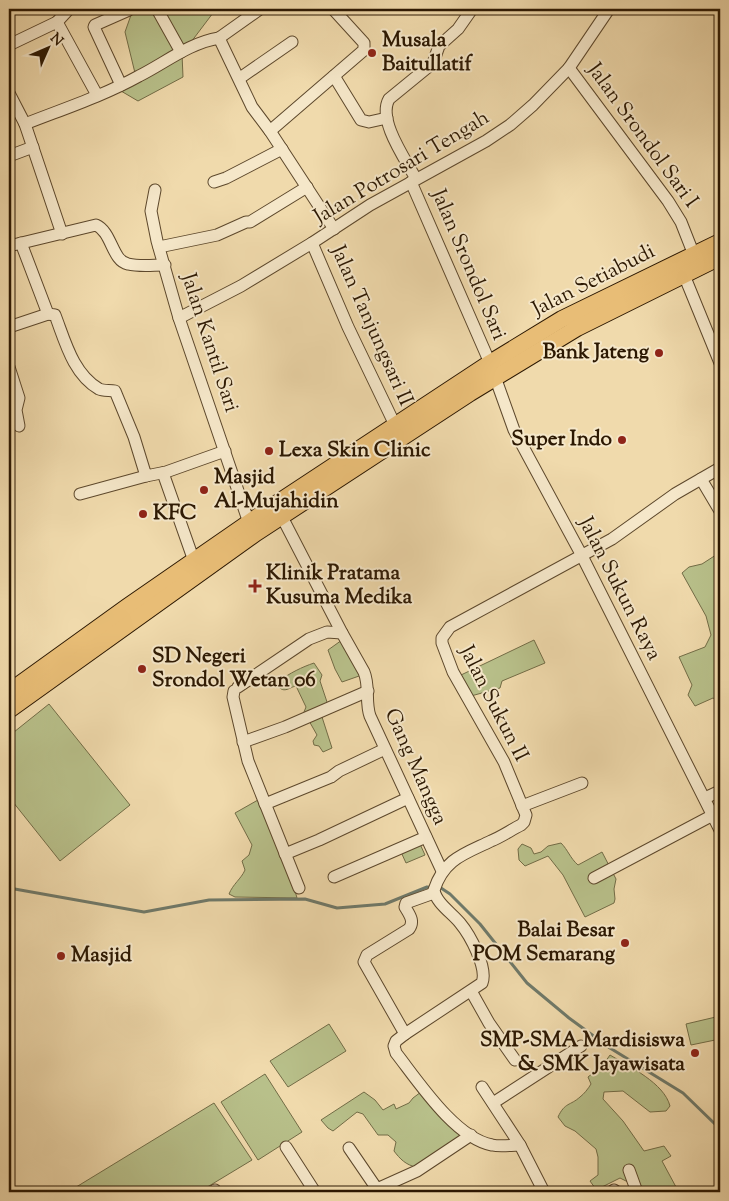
<svg xmlns="http://www.w3.org/2000/svg" width="729" height="1201" font-family="'Sorts Mill Goudy',serif">
<style>
.green{fill:#b8c08a;stroke:#726c46}
.lines{fill:none;stroke-linecap:round;stroke-linejoin:round}
.stream{stroke:#6f7969;stroke-width:3}
.minor-casing{stroke:#5d482c;stroke-width:13}
.highway-casing{stroke:#2c1802;stroke-width:18}
.minor{stroke:#f5e7c9;stroke-width:11}
.highway{stroke:#e8bd76;stroke-width:16}
.poi-dot{fill:#8f2418;stroke:#f5e7c9;stroke-width:2}
.labels{text-anchor:middle;dominant-baseline:central;stroke-width:4;stroke-linejoin:round;paint-order:stroke}
.poi-label{font-size:21px;font-weight:bold;fill:#2c1802;stroke:#f5e7c9;text-anchor:start}
.street-label{font-size:21px;fill:#2c1802;stroke:#f5e7c9}
</style>
<rect width="100%" height="100%" fill="#f0daac"/>
<filter id="stains"><feTurbulence type="fractalNoise" baseFrequency=".004" numOctaves="4"/><feColorMatrix values="0 0 0 0 .2 0 0 0 0 .09 0 0 0 0 .02 0 0 0 .5 -.17"/></filter>
<radialGradient id="worn" r=".72"><stop offset=".6" stop-color="#630" stop-opacity="0"/><stop offset="1" stop-color="#630" stop-opacity=".3"/></radialGradient>
<g class="green">
<path d="M130,9H216L182,54L183,77L138,101L121,91L135,73L125,32L131,15Z"/>
<path d="M719,553L720,706L717,700L713,698L695,706L688,695L692,685L679,657L705,647L711,635L706,616L682,573L689,567L702,564Z"/>
<path d="M342,640L362,675L342,682L335,669L328,650Z"/>
<path d="M534,640L545,663L502,681L500,688L471,696L461,675Z"/>
<path d="M314,663L322,675L320,681L330,711L322,717L332,748L323,752L319,746L314,745L313,741L317,735L304,712L306,707L296,686C290,687 284,694 278,686L279,681C290,673 302,667 314,663Z"/>
<path d="M49,704L130,805L60,861L9,797V736Z"/>
<path d="M265,796L284,851L297,898L235,897L229,894C233,884 241,879 245,870L242,861L249,855L252,845L235,813Z"/>
<path d="M561,843C568,850 570,858 578,865L602,852L616,879L614,889L615,899L614,903L585,917L563,875L548,856L525,866L519,860L518,849L522,844L531,848L534,854L541,852L548,846Z"/>
<path d="M420,844L425,855L406,863L401,852Z"/>
<path d="M720,1016V1039L691,1045L686,1024Z"/>
<path d="M329,1024L346,1051L288,1087L270,1061Z"/>
<path d="M610,1055C630,1067 664,1083 670,1106L666,1111L650,1112L623,1091L604,1092L603,1099L623,1121L644,1151L664,1146L671,1156L662,1161L676,1187L673,1192H636V1186L620,1178L598,1189L595,1188L590,1181L598,1175V1157L596,1149L575,1131L565,1126L558,1117C565,1102 570,1106 580,1097C584,1094 588,1089 591,1084L588,1077L603,1065Z"/>
<path d="M265,1074L302,1132L258,1160L221,1102Z"/>
<path d="M364,1092L375,1100L383,1110L394,1104L396,1109L409,1103L413,1098L421,1092L463,1135L416,1167C406,1165 400,1159 394,1151L396,1142L388,1135H378L363,1114L357,1112L333,1131L328,1128L321,1120Z"/>
<path d="M214,1103L252,1160L199,1192H68Z"/>
</g>
<g class="lines">
<path class="stream" d="M9,888L144,912L209,900L305,899L337,908L385,904L427,887L441,888L450,894L480,924L527,983L569,1018L610,1048L683,1093L717,1126L720,1127"/>
<defs>
<g id="minor">
<path d="M157,9L181,52"/>
<path d="M57,22L69,9"/>
<path d="M219,38L260,9"/>
<path d="M9,45L57,22L97,95"/>
<path d="M569,68L668,201L681,222L694,255"/>
<path d="M334,76L361,120L369,122L387,118"/>
<path d="M240,78L292,42"/>
<path d="M121,85L94,27L95,25L129,10"/>
<path d="M9,93L25,124L62,234"/>
<path d="M25,124C63,109 103,96 139,76C165,63 189,43 219,38L252,107L270,131L334,229"/>
<path d="M270,131L364,50V43L333,9"/>
<path d="M9,156L33,147"/>
<path d="M416,179C406,160 377,120 389,99L433,63L439,46L458,29L472,9"/>
<path d="M214,182L226,178L282,149"/>
<path d="M411,182L490,363L514,430L581,554L720,830"/>
<path d="M155,190L151,211L157,241L179,318L249,523L253,528"/>
<path d="M21,243L48,314L55,315C65,341 73,374 99,389C103,391 110,390 115,391L134,437L146,476L166,472L225,451"/>
<path d="M312,243L348,327L395,425"/>
<path d="M9,246L96,225C112,232 112,261 128,264C140,267 153,265 165,265"/>
<path d="M159,247L217,235L246,222H250L307,187"/>
<path d="M684,275L720,363"/>
<path d="M179,318L241,286L312,243L370,205L486,141L510,125L533,105L569,68L609,9"/>
<path d="M9,327L48,314"/>
<path d="M9,367L19,398L16,410L19,426"/>
<path d="M163,473L194,561"/>
<path d="M701,479L720,511"/>
<path d="M80,494L146,476"/>
<path d="M282,517L342,633L364,672C370,686 365,702 370,716L442,871"/>
<path d="M238,687L309,639L327,632L342,633"/>
<path d="M234,691L233,697L248,761L299,888"/>
<path d="M243,742L285,727L368,691"/>
<path d="M705,798L720,791"/>
<path d="M265,804L331,777L339,771L385,749"/>
<path d="M522,806L582,783"/>
<path d="M285,854L319,840L408,798"/>
<path d="M334,877L426,837"/>
<path d="M594,878L713,815"/>
<path d="M471,991L489,1023L515,1060"/>
<path d="M405,1034L364,962L367,955L409,929C415,921 409,914 405,907L406,903L434,893"/>
<path d="M482,1087L520,1145L544,1192"/>
<path d="M493,1103L581,1046"/>
<path d="M520,1145C511,1145 501,1147 492,1145C455,1138 418,1081 396,1053L394,1046L396,1041L405,1034L482,983C488,968 470,935 460,923C452,913 436,903 434,890C444,859 464,854 491,841C501,837 511,830 521,825L524,822L526,815L504,762L453,672L442,643V638L450,627L612,539L675,494L720,468"/>
<path d="M286,1147L315,1192"/>
<path d="M349,1148L377,1189L417,1171L471,1135"/>
<path d="M629,1170L637,1192"/>
<path d="M215,1190L216,1192"/>
<path d="M611,1192L614,1190L617,1192"/>
</g>
<g id="highway">
<path d="M9,692L127,607L276,504L490,363L562,319L720,242"/>
<path d="M9,710L256,533L470,393L577,328L720,257"/>
</g>
</defs>
<use href="#minor" class="minor-casing"/>
<use href="#highway" class="highway-casing"/>
<use href="#minor" class="minor"/>
<use href="#highway" class="highway"/>
</g>
<g class="poi-dot">
<circle cx="372" cy="53" r="5"/>
<circle cx="659" cy="353" r="5"/>
<circle cx="622" cy="440" r="5"/>
<circle cx="269" cy="451" r="5"/>
<circle cx="204" cy="490" r="5"/>
<circle cx="143" cy="514" r="5"/>
<path d="M252.5 578.5h5v5h5v5h-5v5h-5v-5h-5v-5h5z"/>
<circle cx="142" cy="669" r="5"/>
<circle cx="625" cy="943" r="5"/>
<circle cx="61" cy="956" r="5"/>
<circle cx="695" cy="1053" r="5"/>
</g>
<g class="labels">
<g class="poi-label">
<text x="382" y="41">Musala<tspan x="382" dy="24">Baitullatif</tspan></text>
<text x="649" y="353" text-anchor="end">Bank Jateng</text>
<text x="612" y="440" text-anchor="end">Super Indo</text>
<text x="279" y="451">Lexa Skin Clinic</text>
<text x="214" y="478">Masjid<tspan x="214" dy="24">Al-Mujahidin</tspan></text>
<text x="153" y="514">KFC</text>
<text x="266" y="574">Klinik Pratama<tspan x="266" dy="24">Kusuma Medika</tspan></text>
<text x="152" y="657">SD Negeri<tspan x="152" dy="24">Srondol Wetan 06</tspan></text>
<text x="615" y="931" text-anchor="end">Balai Besar<tspan x="615" dy="24">POM Semarang</tspan></text>
<text x="71" y="956">Masjid</text>
<text x="685" y="1041" text-anchor="end">SMP-SMA Mardisiswa<tspan x="685" dy="24">&amp; SMK Jayawisata</tspan></text>
</g>
<g class="street-label">
<text transform="translate(642 136) rotate(54)">Jalan Srondol Sari I</text>
<text transform="translate(402 168) rotate(-31)">Jalan Potrosari Tengah</text>
<text transform="translate(468 265) rotate(67)">Jalan Srondol Sari</text>
<text transform="translate(594 281) rotate(-27)">Jalan Setiabudi</text>
<text transform="translate(371 326) rotate(66)">Jalan Tanjungsari II</text>
<text transform="translate(209 343) rotate(72)">Jalan Kantil Sari</text>
<text transform="translate(619 589) rotate(63)">Jalan Sukun Raya</text>
<text transform="translate(493 704) rotate(63)">Jalan Sukun II</text>
<text transform="translate(415 767) rotate(66)">Gang Mangga</text>
</g>
</g>
<rect width="729" height="1201" fill="none" stroke="#f0daac" stroke-width="30"/>
<rect x="10" y="10" width="709" height="1181" fill="none" stroke="#2c1802" stroke-width="2.5"/>
<rect x="15" y="15" width="699" height="1171" fill="none" stroke="#2c1802"/>
<g transform="translate(48 48) rotate(45)" stroke="#f5e7c9" stroke-width="4" paint-order="stroke">
<path d="M0-4L9 19L0 12L-9 19Z" fill="#2c1802"/>
<text y="-8" font-size="14" font-weight="bold" text-anchor="middle" fill="#2c1802">N</text>
</g>
<rect width="100%" height="100%" filter="url(#stains)"/>
<rect width="100%" height="100%" fill="url(#worn)"/>
</svg>
